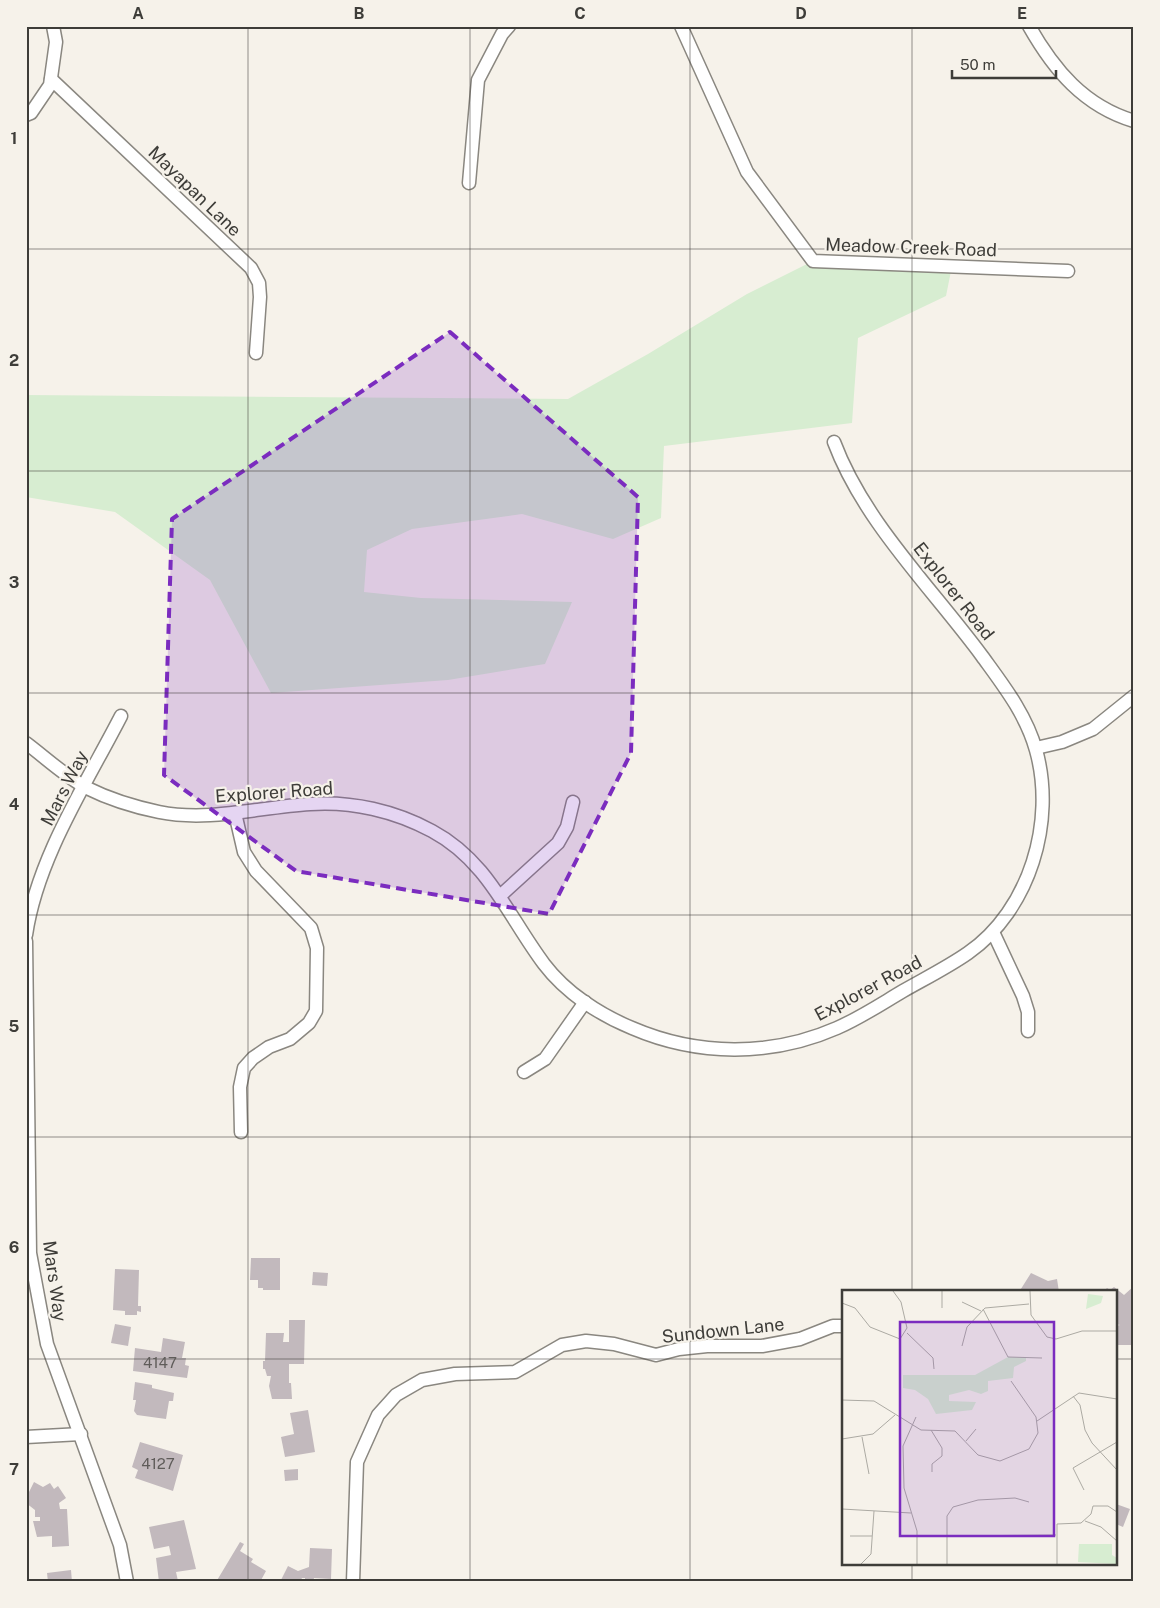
<svg xmlns="http://www.w3.org/2000/svg" width="1160" height="1608" font-family="'Public Sans',sans-serif">
<style>
.green{fill:#d7edd1}
.building{fill:#c2b9bd}
.lines{fill:none;stroke-linecap:round;stroke-linejoin:round}
.minor-casing{stroke:#8a8780;stroke-width:15}
.minor{stroke:#fff;stroke-width:12}
.marked{fill:#7b2cbf;fill-opacity:0.2;stroke:#7b2cbf;stroke-width:4;stroke-dasharray:10 6;stroke-linejoin:round}
.grid{fill:none;stroke:#3e3d39;stroke-width:1;stroke-opacity:0.55}
.labels{text-anchor:middle;dominant-baseline:central;stroke-width:4.5;stroke-linejoin:round;paint-order:stroke}
.number-label{font-size:15px;fill:#5f5c5a}
.street-label{font-size:18px;fill:#3e3d39;stroke:#f6f2ea}
.inset-road{fill:none;stroke:#acaaa3;stroke-width:1}
.view{fill:#7b2cbf;fill-opacity:0.15;stroke:#7b2cbf;stroke-width:2.5}
.inset-edge{fill:none;stroke:#3e3d39;stroke-width:2.5}
.neatline{fill:none;stroke:#3e3d39;stroke-width:2}
.grid-label{font-size:16px;text-anchor:middle;font-weight:bold;fill:#3e3d39}
</style>
<rect width="100%" height="100%" fill="#f6f2ea"/>
<path class="green" d="M813,261L952,266L946,296L858,338L852,423L664,446L661,518L613,539L522,514L412,529L367,550L364,592L421,598L572,602L545,664L448,680L271,693L210,580L115,512L26,497V395L568,399L648,354L747,294Z"/>
<g class="building">
<path d="M251,1258H280V1290H263V1288H258V1280H250Z"/>
<path d="M115,1269L139,1270L138,1306H141V1312L137,1311V1315H125V1311L113,1310Z"/>
<path d="M313,1272L328,1273L327,1286L312,1285Z"/>
<path d="M1031,1273L1048,1281L1057,1279L1059,1292H1019Z"/>
<path d="M1134,1286V1345H1117L1116,1326L1120,1325L1116,1324V1292H1103L1107,1288L1110,1290L1114,1287L1124,1295Z"/>
<path d="M289,1320H305L304,1364H289V1383H291L292,1399H272L269,1386L271,1376H267L265,1369H263V1361H265L266,1333H284L283,1342H289Z"/>
<path d="M115,1324L131,1327L128,1346L111,1343Z"/>
<path d="M163,1338L185,1342L182,1358H186L185,1365L189,1366L187,1378L133,1371L135,1348L161,1352Z"/>
<path d="M135,1382L152,1385V1388L174,1393L173,1401H169L166,1419L137,1415L134,1411L136,1400H133Z"/>
<path d="M308,1410L315,1452L285,1457L281,1437L294,1434L290,1413Z"/>
<path d="M140,1442L183,1455L173,1491L135,1478L138,1470L132,1467Z"/>
<path d="M298,1469V1480L285,1481L284,1470Z"/>
<path d="M34,1482L43,1487L50,1483L54,1489L58,1486L66,1498L59,1503L60,1509H67L69,1546L52,1547V1536L37,1537L33,1521H40V1517H35V1510L26,1503L27,1496Z"/>
<path d="M1116,1504L1130,1509L1123,1527L1116,1524Z"/>
<path d="M184,1520L196,1569L176,1572L178,1581L159,1582L156,1558L171,1555L169,1546L154,1549L149,1527Z"/>
<path d="M240,1542L244,1544L240,1551L253,1559L251,1562L266,1571L260,1582H216Z"/>
<path d="M310,1548L332,1549L331,1579L314,1578L313,1582H311L305,1581V1578H302L300,1582H280L288,1566L298,1571L309,1567Z"/>
<path d="M71,1570L72,1582H48L47,1573Z"/>
</g>
<g class="lines">
<defs>
<g id="minor">
<path d="M681,26L747,172L813,261L1068,271"/>
<path d="M1029,26C1054,70 1084,106 1134,121"/>
<path d="M51,79L251,268L259,283L260,297L256,353"/>
<path d="M26,115L31,113L50,85L56,42L53,26"/>
<path d="M469,183L478,80L502,34L509,26"/>
<path d="M26,743C46,758 66,777 87,788C109,799 135,807 159,812C209,822 260,807 310,804C352,801 395,811 432,831C488,861 508,916 544,964C566,993 600,1015 632,1028C697,1056 771,1057 837,1028C860,1018 881,1004 903,991C924,979 948,967 968,953C1030,910 1056,821 1036,750C1026,714 1003,685 982,656C931,587 864,522 834,442"/>
<path d="M1036,748L1062,742L1093,729L1134,696"/>
<path d="M235,813L244,852L256,871L311,928L317,948L316,1011L309,1023L290,1039L269,1047L253,1058L244,1068L240,1087L241,1132"/>
<path d="M500,896L558,843L567,827L573,802"/>
<path d="M993,932L1023,996L1028,1012V1031"/>
<path d="M26,935C37,859 86,784 121,716"/>
<path d="M26,941L30,1253L47,1344L120,1545L127,1582"/>
<path d="M524,1072L545,1059L585,1002"/>
<path d="M26,1437L81,1434"/>
<path d="M353,1582L357,1462L378,1415L396,1395L422,1380L455,1374L515,1372L562,1345L586,1341L614,1344L656,1355L679,1349L707,1346H762L800,1339L833,1326H844"/>
</g>
</defs>
<use href="#minor" class="minor-casing"/>
<use href="#minor" class="minor"/>
</g>
<path class="marked" d="M450,332L638,497L631,753L549,914L296,871L164,775L172,519Z"/>
<path class="grid" d="M248,26V1582M470,26V1582M690,26V1582M912,26V1292M26,249H1134M26,471H1134M26,693H1134M26,915H1134M26,1137H1134M26,1359H844M1116,1359H1134M912,1564V1582"/>
<g class="labels">
<g class="number-label">
<text x="160" y="1362">4147</text>
<text x="158" y="1463">4127</text>
</g>
<g class="street-label">
<text transform="translate(195 191) rotate(44)">Mayapan Lane</text>
<text transform="translate(911 247) rotate(2)">Meadow Creek Road</text>
<text transform="translate(954 591) rotate(52)">Explorer Road</text>
<text transform="translate(64 788) rotate(-63)">Mars Way</text>
<text transform="translate(274 792) rotate(-4)">Explorer Road</text>
<text transform="translate(868 988) rotate(-28)">Explorer Road</text>
<text transform="translate(55 1281) rotate(82)">Mars Way</text>
<text transform="translate(723 1330) rotate(-6)">Sundown Lane</text>
</g>
</g>
<g transform="translate(842 1290)">
<rect width="275" height="275" fill="#f6f2ea"/>
<path d="M246,4L261,6L259,13L244,19ZM166,67H184V71L172,77L171,88L146,91V101L139,104L127,100L107,105V111L134,112L130,120L94,124L86,109L73,100L61,98V85H133ZM237,254H270V265L275,268V274L236,272Z" fill="#d7edd1"/>
<path class="inset-road" d="M188,1L189,25L205,47L214,49L240,41H275M120,12L139,21M0,13L13,18L28,37L58,49L65,38L59,12L51,1M100,18V1M141,19L166,67L200,68M65,43L91,68L92,79M120,56L125,37L143,18L187,14M231,106L238,115L243,140L250,153L275,180M0,110L32,111L79,140L113,141L136,165L158,171L187,159L196,143L194,127L169,91M74,127L61,156L62,198L75,241V274M195,131L237,103L275,109M89,140L100,158V166L90,174V182M20,147L27,184M0,149L31,144L53,125M124,151L134,139M242,200L231,178L275,152M0,219L69,223M243,231L259,237L275,251M8,246H30M105,246L214,245M19,274L29,264L32,221M105,274V226L111,217L136,210L173,208L187,212M215,274V234L239,233L249,224L251,216H266L275,222"/>
<path class="view" d="M58,32H212V246H58Z"/>
<rect width="275" height="275" class="inset-edge"/>
</g>
<rect width="1160" height="1608" fill="none" stroke="#f6f2ea" stroke-width="55"/>
<path d="M952 70v8h104v-8" fill="none" stroke="#3e3d39" stroke-width="2.5"/>
<text x="960" y="70" font-size="15" fill="#3e3d39" stroke="#f6f2ea" stroke-width="4" paint-order="stroke">50 m</text>
<rect x="28" y="28" width="1104" height="1552" class="neatline"/>
<g class="grid-label">
<text x="138" y="19">A</text>
<text x="359" y="19">B</text>
<text x="580" y="19">C</text>
<text x="801" y="19">D</text>
<text x="1022" y="19">E</text>
<text x="14" y="144">1</text>
<text x="14" y="366">2</text>
<text x="14" y="588">3</text>
<text x="14" y="810">4</text>
<text x="14" y="1032">5</text>
<text x="14" y="1253">6</text>
<text x="14" y="1475">7</text>
</g>
</svg>
